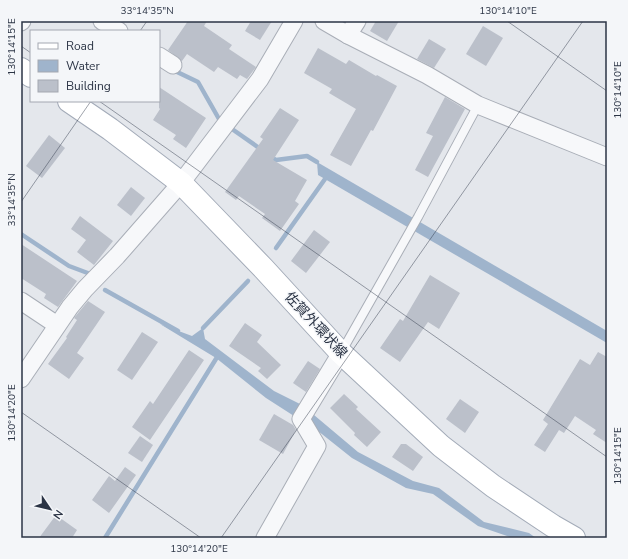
<svg xmlns="http://www.w3.org/2000/svg" width="628" height="559" font-family="'Nunito Sans','Noto Sans JP',sans-serif">
<style>
.water{fill:#9fb4cc}
.lines{fill:none;stroke-linecap:round;stroke-linejoin:round}
.stream{stroke:#9fb4cc;stroke-width:4.5}
.building{fill:#bbc0ca}
.lane-casing{stroke:#a9aeb7;stroke-width:10}
.street-casing{stroke:#a9aeb7;stroke-width:19}
.primary-casing{stroke:#a3abb8;stroke-width:24}
.lane{stroke:#f7f8fa;stroke-width:8}
.street{stroke:#f7f8fa;stroke-width:17}
.primary{stroke:#fff;stroke-width:22}
.ticks{fill:none;stroke:#2b3445;stroke-width:1;stroke-opacity:0.45}
.labels{text-anchor:middle;dominant-baseline:central;stroke-width:3;stroke-linejoin:round;paint-order:stroke}
.street-label{font-size:14px;fill:#2b3445;stroke:#f4f6f9}
.neatline{fill:none;stroke:#2b3445;stroke-width:1.5}
.ticks-label{font-size:10px;text-anchor:middle;fill:#2b3445}
</style>
<rect width="100%" height="100%" fill="#e4e7ec"/>
<g class="water">
<path d="M317,162L607,331V343L318,175Z"/>
<path d="M160,324L192,336L203,328L205,339L274,391L300,404L294,416L266,398L216,358Z"/>
<path d="M314,415L358,452L413,481L439,488L484,522L529,533L536,538H513L478,526L433,494L406,488L352,458L308,423Z"/>
</g>
<g class="lines">
<g class="stream">
<path d="M173,70L198,82L219,119"/>
<path d="M232,129L262,150"/>
<path d="M270,156L276,160L307,156L317,162"/>
<path d="M21,234L69,266L93,275"/>
<path d="M276,248L325,179"/>
<path d="M105,290L178,331"/>
<path d="M203,328L248,281"/>
<path d="M105,538L219,354"/>
</g>
</g>
<g class="building">
<path d="M188,21H207L204,26L232,45L229,49L256,67L247,79L240,75L237,79L218,67L214,72L187,54L182,61L168,50Z"/>
<path d="M251,21H272L260,40L245,31Z"/>
<path d="M376,21H399L387,41L370,31Z"/>
<path d="M483,26L503,38L486,66L466,54Z"/>
<path d="M429,39L446,49L434,68L417,59Z"/>
<path d="M318,48L346,64L349,60L376,76L377,75L397,86L373,131L371,130L351,166L330,155L356,109L329,93L332,89L304,73Z"/>
<path d="M159,87L206,118L186,148L173,139L176,135L153,120L160,109L159,108Z"/>
<path d="M445,97L465,109L428,177L415,170L433,136L426,133Z"/>
<path d="M280,108L299,120L273,160L307,180L295,201L299,204L280,231L262,218L265,214L239,196L236,200L225,192L263,139L260,137Z"/>
<path d="M49,135L65,148L42,178L26,166Z"/>
<path d="M131,187L145,198L131,216L117,205Z"/>
<path d="M80,216L113,241L94,265L77,252L86,240L71,229Z"/>
<path d="M314,230L330,242L306,273L291,261Z"/>
<path d="M21,244L77,281L58,307L44,298L46,294L21,278Z"/>
<path d="M430,275L460,293L439,329L428,322L400,362L380,348L400,319L403,321Z"/>
<path d="M88,301L105,312L77,353L84,358L69,379L48,364L67,338L66,337L77,320L74,318Z"/>
<path d="M245,323L262,335L257,342L281,365L267,379L258,371L261,368L229,346Z"/>
<path d="M142,332L158,342L132,380L117,370Z"/>
<path d="M189,350L204,360L150,440L132,427L150,401L153,404Z"/>
<path d="M598,352L607,357V443L593,434L596,430L575,416L564,433L559,430L545,452L534,445L548,424L543,420L580,359L590,365Z"/>
<path d="M308,361L320,369L306,392L293,383Z"/>
<path d="M344,394L358,407L356,409L381,432L367,447L354,435L355,433L330,408Z"/>
<path d="M460,399L479,412L465,433L446,419Z"/>
<path d="M274,414L293,425L296,430L283,454L259,440Z"/>
<path d="M140,436L153,445L142,462L128,453Z"/>
<path d="M401,444H406L423,457L413,471L392,457Z"/>
<path d="M125,467L136,475L109,513L92,500L109,476L115,481Z"/>
<path d="M56,515L77,530L72,538H39Z"/>
</g>
<g class="lines">
<defs>
<path id="lane" d="M342,351L418,217L478,105"/>
<g id="street">
<path d="M102,21L119,31"/>
<path d="M324,21L348,35L427,75L478,105L607,157"/>
<path d="M21,22L22,21"/>
<path d="M348,35L357,21"/>
<path d="M159,56L173,65"/>
<path d="M21,301L57,325"/>
<path d="M21,379L70,307L85,289L117,256L181,183L260,79L294,21"/>
<path d="M265,538L317,446L301,419L341,353"/>
</g>
<g id="primary">
<path d="M21,69L31,76"/>
<path d="M69,101L110,129L181,183L264,269L341,353L441,446L493,486L553,526L574,538"/>
</g>
</defs>
<use href="#lane" class="lane-casing"/>
<use href="#street" class="street-casing"/>
<use href="#primary" class="primary-casing"/>
<use href="#lane" class="lane"/>
<use href="#street" class="street"/>
<use href="#primary" class="primary"/>
</g>
<path class="ticks" d="M507,21L607,91M140,31L147,21M21,46L31,53M99,101L607,457M21,202L91,101M21,412L201,538M221,538L583,21"/>
<g class="labels">
<g class="street-label">
<text transform="translate(316 325) rotate(47)">佐賀外環状線</text>
</g>
</g>
<rect width="628" height="559" fill="none" stroke="#f4f6f9" stroke-width="44"/>
<rect x="30" y="30" width="130" height="72" fill="#f4f6f9" stroke="#a4a8b1"/>
<rect x="38" y="43" width="20" height="6" fill="#ffffff" stroke="#a4a8b1"/>
<text x="66" y="50" font-size="12" fill="#2b3445">Road</text>
<rect x="38" y="60" width="20" height="12" fill="#9fb4cc" stroke="#a4a8b1"/>
<text x="66" y="70" font-size="12" fill="#2b3445">Water</text>
<rect x="38" y="80" width="20" height="12" fill="#bbc0ca" stroke="#a4a8b1"/>
<text x="66" y="90" font-size="12" fill="#2b3445">Building</text>
<g transform="translate(50 509) rotate(125)" stroke="#f4f6f9" stroke-width="3" paint-order="stroke">
<path d="M0-3L7 15L0 10L-7 15Z" fill="#2b3445"/>
<text y="-6" font-size="11" font-weight="bold" text-anchor="middle" fill="#2b3445">N</text>
</g>
<rect x="22" y="22" width="584" height="515" class="neatline"/>
<g class="ticks-label">
<text x="147" y="14">33°14'35"N</text>
<text x="508" y="14">130°14'10"E</text>
<text transform="translate(11 47) rotate(-90)" y="4">130°14'15"E</text>
<text transform="translate(617 90) rotate(-90)" y="4">130°14'10"E</text>
<text transform="translate(11 200) rotate(-90)" y="4">33°14'35"N</text>
<text transform="translate(11 413) rotate(-90)" y="4">130°14'20"E</text>
<text transform="translate(617 456) rotate(-90)" y="4">130°14'15"E</text>
<text x="199" y="552">130°14'20"E</text>
</g>
</svg>
